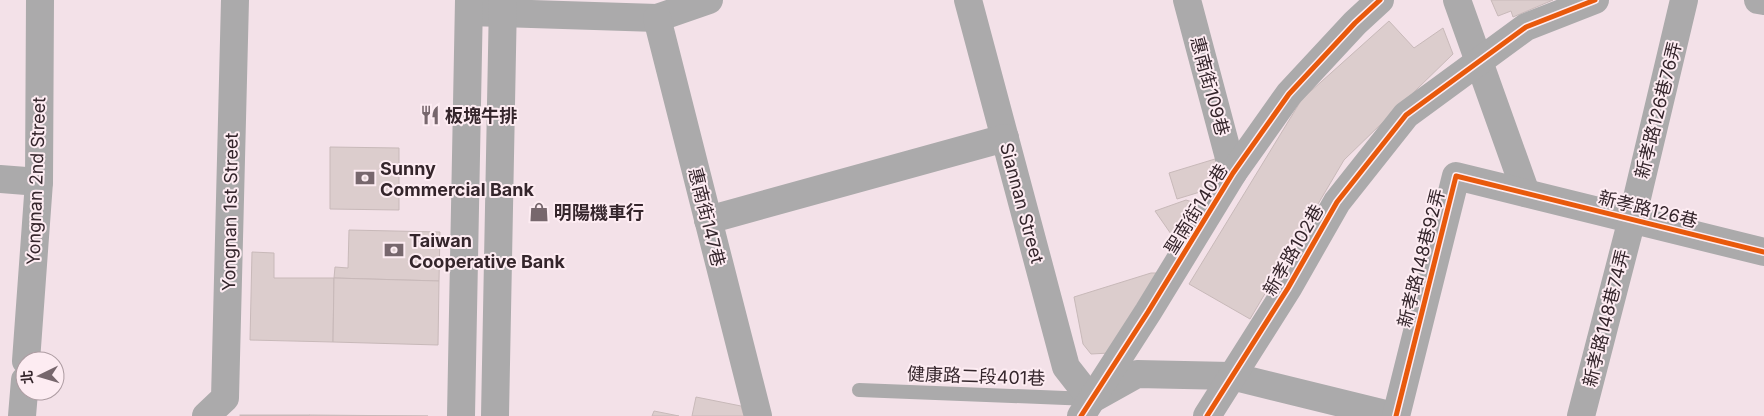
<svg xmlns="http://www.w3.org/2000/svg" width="1764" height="416" font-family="Inter,'Noto Sans TC',sans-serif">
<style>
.building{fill:#dccdcd;stroke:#c8b9b9}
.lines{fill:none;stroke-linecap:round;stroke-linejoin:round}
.service{stroke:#abaaab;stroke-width:14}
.minor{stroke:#abaaab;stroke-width:28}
.tertiary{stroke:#abaaab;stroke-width:28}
.cycleway-casing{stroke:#fdecf2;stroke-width:8}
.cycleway{stroke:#e8590c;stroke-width:5}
.labels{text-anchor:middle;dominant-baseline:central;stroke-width:4;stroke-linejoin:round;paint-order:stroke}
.street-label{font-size:18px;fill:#34252b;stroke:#fdecf2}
.poi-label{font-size:18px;font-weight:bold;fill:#34252b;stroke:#fdecf2;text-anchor:start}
</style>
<rect width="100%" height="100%" fill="#f3e1e8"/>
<g class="building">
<path d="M1491,0H1553L1513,17L1511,11L1498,16Z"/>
<path d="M1389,21L1414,48L1443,28L1453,54L1344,160L1250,319L1189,284L1302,99Z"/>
<path d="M330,147L399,148V210L330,209Z"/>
<path d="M1215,159L1223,185L1177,199L1169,173Z"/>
<path d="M1186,200L1202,205L1187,235L1171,234L1155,211Z"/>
<path d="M349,230L440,232L439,281L334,278L335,267L348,268Z"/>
<path d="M252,252L274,253V278H334L333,342L250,340Z"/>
<path d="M1151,273H1160L1110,353L1091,354L1083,344L1074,297Z"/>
<path d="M334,278L439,281L438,345L333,342Z"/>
<path d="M696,397L741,406L744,416H692Z"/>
<path d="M654,411L679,416H652Z"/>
<rect x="240" y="415" width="69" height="1"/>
<path d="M309,415L428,416H309Z"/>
</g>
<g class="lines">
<path class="service" d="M859,390L1090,399"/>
<g class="minor">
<path d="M968,0L1066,367L1091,399"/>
<path d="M1187,0L1233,173"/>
<path d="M1457,0L1526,193"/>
<path d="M1758,0L1764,1"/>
<path d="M469,12L657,18L709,0"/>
<path d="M657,18L758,416"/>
<path d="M0,179L39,182"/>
<path d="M708,220L1005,138"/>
<path d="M26,361L39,182L40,0"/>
<path d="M1094,398L1137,374L1231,376L1394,416"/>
<path d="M22,416L25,380"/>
<path d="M206,416L225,398L235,0"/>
<path d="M1081,416L1148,312L1233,173L1289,94L1355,23L1380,0"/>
<path d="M1207,416L1288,288L1337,202L1406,115L1526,27L1595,0"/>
<path d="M1396,416L1456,176L1764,252"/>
<path d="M1581,416L1632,219L1684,0"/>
</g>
<g class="tertiary">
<path d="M461,416L469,0"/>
<path d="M495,416L503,0"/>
</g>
<defs>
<g id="cycleway">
<path d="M1081,416L1148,312L1233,173L1289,94L1355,23L1380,0"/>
<path d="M1207,416L1288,288L1337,202L1406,115L1526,27L1595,0"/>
<path d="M1396,416L1456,176L1764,252"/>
</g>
</defs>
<use href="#cycleway" class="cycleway-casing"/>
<use href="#cycleway" class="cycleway"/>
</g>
<defs>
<symbol id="restaurant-bare" viewBox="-9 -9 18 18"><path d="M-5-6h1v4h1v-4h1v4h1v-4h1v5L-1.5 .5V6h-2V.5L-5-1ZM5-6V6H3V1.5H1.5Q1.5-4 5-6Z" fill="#77676d" stroke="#fdecf2" stroke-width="2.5" paint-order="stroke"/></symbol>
<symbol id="bank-bare" viewBox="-9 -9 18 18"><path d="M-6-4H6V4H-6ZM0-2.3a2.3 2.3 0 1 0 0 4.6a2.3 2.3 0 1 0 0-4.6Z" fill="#77676d" stroke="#fdecf2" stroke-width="2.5" paint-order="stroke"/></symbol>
<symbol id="shop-bare" viewBox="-9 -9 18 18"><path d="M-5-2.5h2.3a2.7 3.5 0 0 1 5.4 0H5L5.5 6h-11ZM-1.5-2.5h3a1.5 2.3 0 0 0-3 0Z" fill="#77676d" stroke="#fdecf2" stroke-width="2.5" paint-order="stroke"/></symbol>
</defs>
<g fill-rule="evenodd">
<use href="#restaurant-bare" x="416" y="101" width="28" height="28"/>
<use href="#bank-bare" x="351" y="164" width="28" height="28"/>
<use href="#shop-bare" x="525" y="198" width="28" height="28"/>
<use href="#bank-bare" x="380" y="236" width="28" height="28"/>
</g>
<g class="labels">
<g class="street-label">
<text transform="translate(1210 86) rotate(75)">惠南街109巷</text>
<text transform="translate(1658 110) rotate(-76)">新孝路126巷76弄</text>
<text transform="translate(36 181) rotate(-88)">Yongnan 2nd Street</text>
<text transform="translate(1022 203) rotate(75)">Siannan Street</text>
<text transform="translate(1196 209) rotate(-58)">聖南街140巷</text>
<text transform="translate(1648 209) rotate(14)">新孝路126巷</text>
<text transform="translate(230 212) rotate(-89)">Yongnan 1st Street</text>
<text transform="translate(707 217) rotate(76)">惠南街147巷</text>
<text transform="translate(1293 250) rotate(-60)">新孝路102巷</text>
<text transform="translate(1421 258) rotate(-76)">新孝路148巷92弄</text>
<text transform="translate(1606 318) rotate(-76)">新孝路148巷74弄</text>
<text transform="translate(976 376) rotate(2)">健康路二段401巷</text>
</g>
<g class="poi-label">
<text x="445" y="115">板塊牛排</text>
<text x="380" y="168">Sunny<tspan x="380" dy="21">Commercial Bank</tspan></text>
<text x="554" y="212">明陽機車行</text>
<text x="409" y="240">Taiwan<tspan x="409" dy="21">Cooperative Bank</tspan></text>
</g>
</g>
<g transform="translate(40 376) rotate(265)"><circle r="24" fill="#fdecf2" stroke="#ad9ca2"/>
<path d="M0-4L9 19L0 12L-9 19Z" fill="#77676d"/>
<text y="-8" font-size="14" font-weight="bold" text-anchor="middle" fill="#34252b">北</text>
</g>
</svg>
